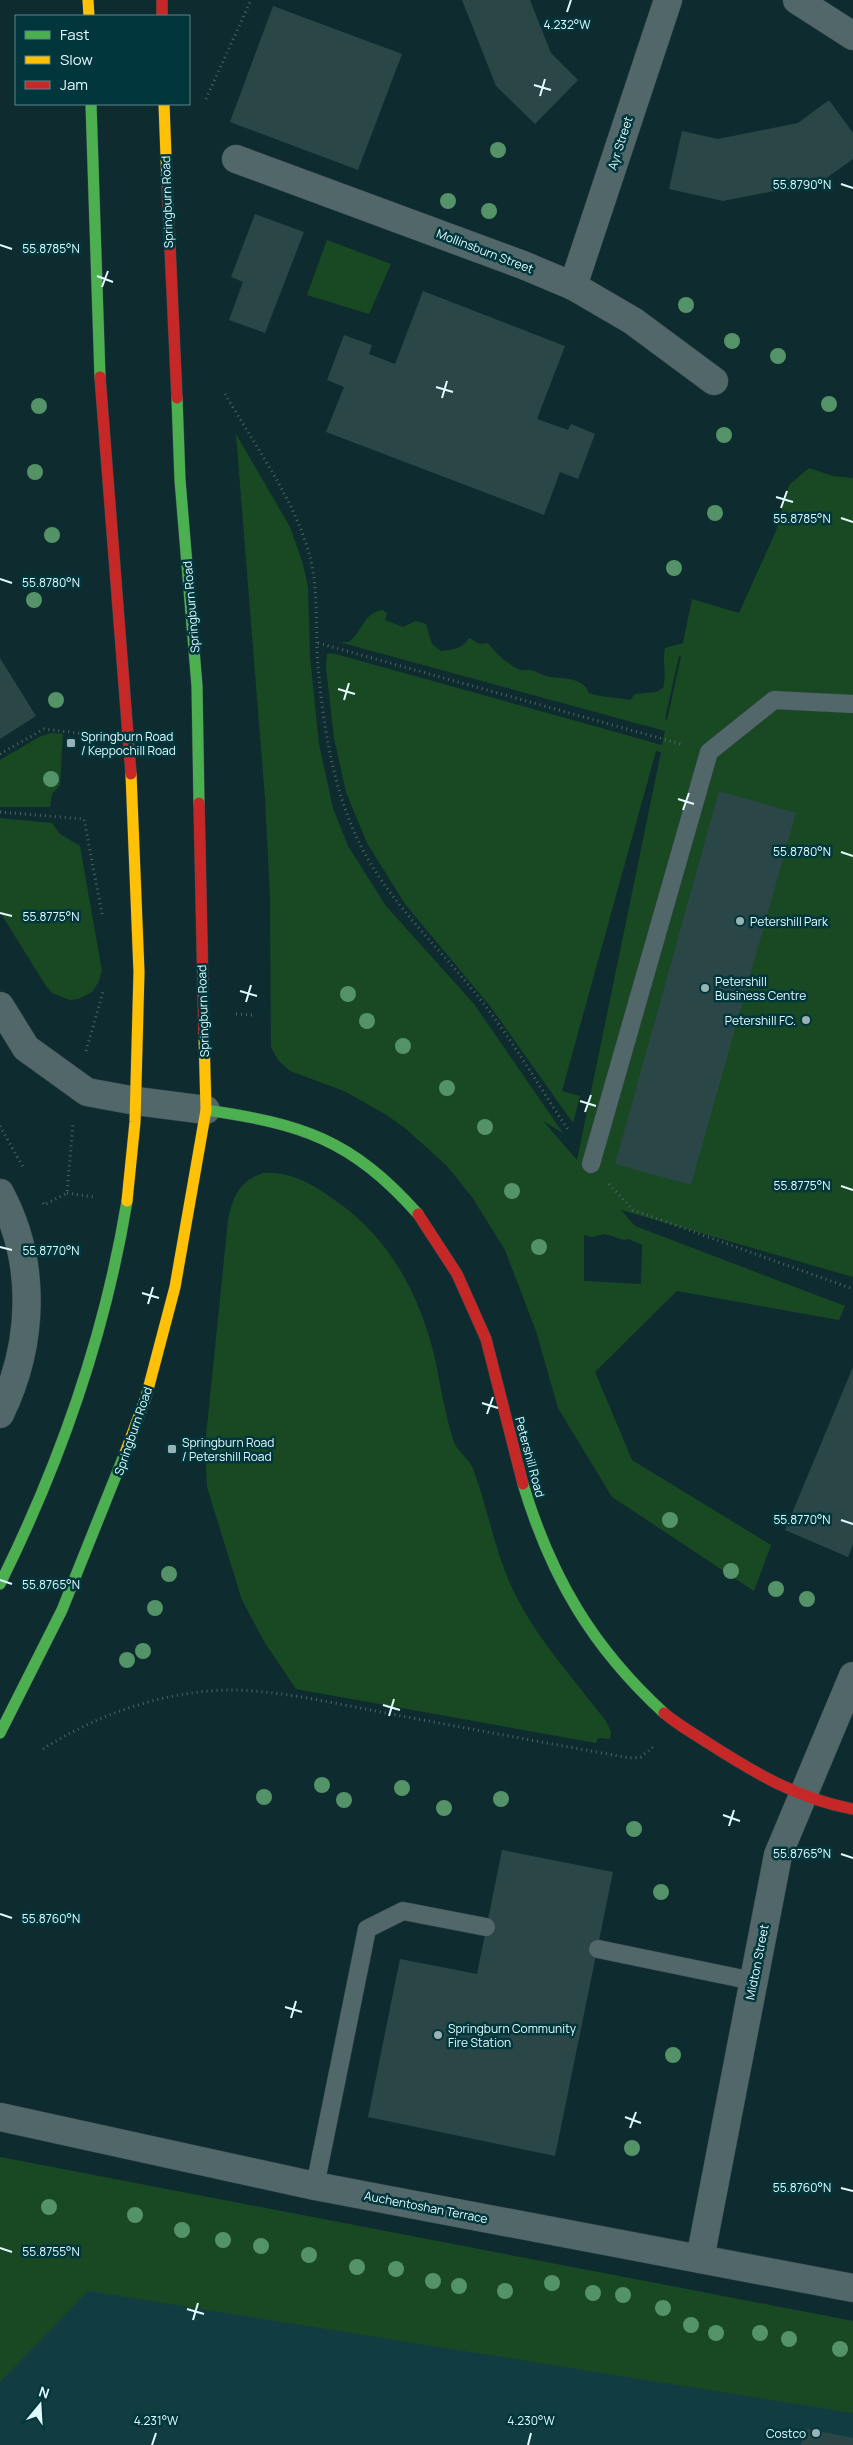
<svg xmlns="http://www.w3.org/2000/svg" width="853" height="2445" font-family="Manrope,sans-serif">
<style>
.built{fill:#113d42}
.green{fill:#194923;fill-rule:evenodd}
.building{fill:#2b4646}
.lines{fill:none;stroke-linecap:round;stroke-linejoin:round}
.lane-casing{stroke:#334649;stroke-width:19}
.street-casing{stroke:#334649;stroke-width:29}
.fast-casing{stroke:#334649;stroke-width:12}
.slow-casing{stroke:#334649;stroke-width:12}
.jam-casing{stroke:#334649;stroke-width:12}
.path{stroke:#4f6366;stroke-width:3;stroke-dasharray:1 4;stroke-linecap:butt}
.lane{stroke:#526769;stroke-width:18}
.street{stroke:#526769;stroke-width:28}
.fast{stroke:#4caf50;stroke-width:11}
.slow{stroke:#ffc107;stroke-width:11}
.jam{stroke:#c62828;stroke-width:11}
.tree{fill:#549367}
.ticks{fill:none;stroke:#e2fafd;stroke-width:2}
.poi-dot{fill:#98b2b5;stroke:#01373c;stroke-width:2}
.labels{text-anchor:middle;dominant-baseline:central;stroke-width:5;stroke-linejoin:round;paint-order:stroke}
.street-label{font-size:12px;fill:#e2fafd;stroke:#01373c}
.poi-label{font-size:12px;fill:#e2fafd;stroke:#01373c;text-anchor:start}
.ticks-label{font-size:12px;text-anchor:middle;fill:#e2fafd;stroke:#01373c;stroke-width:5;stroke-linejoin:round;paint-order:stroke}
</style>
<rect width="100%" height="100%" fill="#0e2c2f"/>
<path class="built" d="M0,2157L853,2321V2445H0Z"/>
<g class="green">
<path d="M327,240L391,264L369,314L307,295Z"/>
<path d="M236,434L290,527L303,564L308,587L310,657L319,744L333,808L348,846L386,906L474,1004L563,1133L543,1121L577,1160L661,752L656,751L562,1091L580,1096L573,1123L490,1006L405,904L367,843L346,792L334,738L326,667L327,654L332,653L662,745L665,731L339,642H349C363,631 364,612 383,610L387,614L385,620L403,627L416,621L426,624L432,644L441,651C453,650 462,649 469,638L480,644L488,643C496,654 507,664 520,670C524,671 527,669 531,670C536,671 541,675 546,676C561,680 582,675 589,693C602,698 616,697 630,700L635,694L656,692L663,688C667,674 662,662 665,648L683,643L692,599L739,613L776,531L789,485L809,468L833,476L853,478V1277L621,1210L635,1226L845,1306L839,1320L677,1291L595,1372L632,1460L771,1545L754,1591L612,1497L558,1408L536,1331L505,1250L472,1197L446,1165L405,1128L385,1114L344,1091L290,1071L278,1060L271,1047L270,896L265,798ZM679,656L681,657L667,720L665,719ZM605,1234L624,1240L629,1239L642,1245L641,1284L584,1281V1235L592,1237Z"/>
<path d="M51,733L63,734L60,785L52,794L50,807H0V760L39,737Z"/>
<path d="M0,818L52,823L60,834L80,846L102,971L98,983L92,992L78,999L70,1000L52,993L46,986L0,912Z"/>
<path d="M263,1173C291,1171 314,1185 336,1201C387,1236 417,1290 433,1350C440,1380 444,1412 454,1442C457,1452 470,1459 473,1469C488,1508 494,1549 512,1588C535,1637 573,1678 606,1721L611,1732L610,1739L598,1738L596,1743L296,1689L265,1643L242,1600L207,1487L205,1446L228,1220C233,1197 239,1181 263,1173Z"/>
<path d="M0,2157L853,2321V2413L88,2291L0,2382Z"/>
</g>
<g class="building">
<path d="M462,0H530L551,53L578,80L535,124L496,86Z"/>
<path d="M273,6L402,54L358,170L230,122Z"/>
<path d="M829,100L853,133V159L821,182L723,201L669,189L682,131L718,139L798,123Z"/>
<path d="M255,214L304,232L265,333L229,320L243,282L231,277Z"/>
<path d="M423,291L565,346L537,419L568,430L571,424L595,434L578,479L560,472L544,515L326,432L344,387L327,380L344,335L372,345L369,354L395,364Z"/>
<path d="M0,658L36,716L0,739Z"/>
<path d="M719,791L796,813L691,1185L615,1164Z"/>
<path d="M853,1367V1544L848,1557L785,1530Z"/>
<path d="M502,1850L613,1872L555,2156L368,2117L400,1959L477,1974Z"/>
<path d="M804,2428L853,2438V2445H801Z"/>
</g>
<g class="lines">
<defs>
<g id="lane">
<path d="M591,1164L709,752L774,700L853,704"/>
<path d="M598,1949L753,1981"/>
<path d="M315,2186L367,1929L403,1911L486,1927"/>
</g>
<g id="street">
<path d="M797,0L853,36"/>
<path d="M236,159L523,265L573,286L633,321L714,381"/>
<path d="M573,286L668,0"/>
<path d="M0,1006L26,1048L87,1092L136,1101L206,1110"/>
<path d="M0,1193C37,1262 34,1344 0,1414"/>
<path d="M0,2117L315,2186L853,2288"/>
<path d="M700,2259L778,1855L853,1676"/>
</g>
<g id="fast">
<path d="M91,104L100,377"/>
<path d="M177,398L180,480L197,686L199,803"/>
<path d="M206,1110C302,1124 351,1139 418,1214"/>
<path d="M523,1484C551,1577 592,1647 664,1713"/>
<path d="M0,1584C60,1463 105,1335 127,1201"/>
<path d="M0,1733L62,1610L125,1453"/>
</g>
<g id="slow">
<path d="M88,0L89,16"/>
<path d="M164,104L167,183"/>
<path d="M127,1201L135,1122L139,972L131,774"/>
<path d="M125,1453L146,1397L175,1287L206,1110L204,1036"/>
</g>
<g id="jam">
<path d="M162,0V16"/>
<path d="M167,183L177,398"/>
<path d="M100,377L131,774"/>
<path d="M199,803L204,1036"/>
<path d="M418,1214L457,1274L486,1339L523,1484"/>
<path d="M664,1713C678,1725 693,1733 708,1743C755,1773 798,1799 853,1809"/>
</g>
</defs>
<use href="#lane" class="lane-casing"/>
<use href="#street" class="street-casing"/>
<use href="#fast" class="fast-casing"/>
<use href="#slow" class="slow-casing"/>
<use href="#jam" class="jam-casing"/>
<g class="path">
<path d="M206,99L251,0"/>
<path d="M225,394C254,444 296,502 310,557C319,593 315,629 318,666C323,721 331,778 353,829C381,896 436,943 480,999C513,1041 540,1088 569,1131"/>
<path d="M318,643L681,744"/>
<path d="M0,754L44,729L95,735"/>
<path d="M0,812L84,819L102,914"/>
<path d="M236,1014L252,1015"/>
<path d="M86,1051L103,992"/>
<path d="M0,1126L23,1167"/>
<path d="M609,1184L633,1210L853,1289"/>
<path d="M67,1193L94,1197"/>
<path d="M43,1203L44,1205L67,1193L73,1123"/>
<path d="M43,1749C96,1715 164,1691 228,1690C279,1690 331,1703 381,1712C464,1728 547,1743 630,1758L641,1757L653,1747"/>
</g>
<use href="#lane" class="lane"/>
<use href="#street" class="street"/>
<use href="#fast" class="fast"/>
<use href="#slow" class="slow"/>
<use href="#jam" class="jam"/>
</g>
<g class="tree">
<circle cx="498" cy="150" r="8"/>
<circle cx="448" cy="201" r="8"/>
<circle cx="489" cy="211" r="8"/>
<circle cx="686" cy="305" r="8"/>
<circle cx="732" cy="341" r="8"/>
<circle cx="778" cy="356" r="8"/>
<circle cx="829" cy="404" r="8"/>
<circle cx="39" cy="406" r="8"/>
<circle cx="724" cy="435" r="8"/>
<circle cx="35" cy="472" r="8"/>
<circle cx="715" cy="513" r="8"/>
<circle cx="52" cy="535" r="8"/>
<circle cx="674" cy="568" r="8"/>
<circle cx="34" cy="600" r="8"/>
<circle cx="56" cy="700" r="8"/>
<circle cx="51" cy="779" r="8"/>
<circle cx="348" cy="994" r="8"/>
<circle cx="367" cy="1021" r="8"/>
<circle cx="403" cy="1046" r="8"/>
<circle cx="447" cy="1088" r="8"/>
<circle cx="485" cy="1127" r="8"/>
<circle cx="512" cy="1191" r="8"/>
<circle cx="539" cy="1247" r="8"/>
<circle cx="670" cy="1520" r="8"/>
<circle cx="731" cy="1571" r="8"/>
<circle cx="169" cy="1574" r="8"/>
<circle cx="776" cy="1589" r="8"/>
<circle cx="807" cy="1599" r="8"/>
<circle cx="155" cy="1608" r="8"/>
<circle cx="143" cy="1651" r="8"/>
<circle cx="127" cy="1660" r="8"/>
<circle cx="322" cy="1785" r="8"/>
<circle cx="402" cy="1788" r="8"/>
<circle cx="264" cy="1797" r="8"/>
<circle cx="501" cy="1799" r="8"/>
<circle cx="344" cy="1800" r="8"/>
<circle cx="444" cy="1808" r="8"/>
<circle cx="634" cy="1829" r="8"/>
<circle cx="661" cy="1892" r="8"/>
<circle cx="673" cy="2055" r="8"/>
<circle cx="632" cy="2148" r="8"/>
<circle cx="49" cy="2207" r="8"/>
<circle cx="135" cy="2215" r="8"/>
<circle cx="182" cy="2230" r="8"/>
<circle cx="223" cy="2240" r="8"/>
<circle cx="261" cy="2246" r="8"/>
<circle cx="309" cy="2255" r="8"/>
<circle cx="357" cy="2267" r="8"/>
<circle cx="396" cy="2269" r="8"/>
<circle cx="433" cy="2281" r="8"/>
<circle cx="552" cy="2283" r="8"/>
<circle cx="459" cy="2286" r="8"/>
<circle cx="505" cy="2291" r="8"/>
<circle cx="593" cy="2293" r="8"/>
<circle cx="623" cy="2295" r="8"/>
<circle cx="663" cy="2308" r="8"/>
<circle cx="691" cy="2325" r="8"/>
<circle cx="716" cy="2333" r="8"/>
<circle cx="760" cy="2333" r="8"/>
<circle cx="789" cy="2339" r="8"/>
<circle cx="840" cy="2349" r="8"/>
</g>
<path class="ticks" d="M567,12L571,0M534,85L551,90M540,96L545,79M841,184L853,188M0,245L12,249M97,276L113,282M102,287L108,271M436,387L453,392M442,398L447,381M776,497L793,502M781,508L787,491M841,518L853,522M0,579L12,583M338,689L355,694M344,700L349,683M678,799L694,804M683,810L689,793M841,852L853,856M0,913L12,916M240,991L257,996M246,1002L251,985M580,1101L596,1106M585,1112L591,1095M841,1186L853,1190M0,1247L12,1250M142,1293L159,1298M148,1304L153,1287M482,1403L498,1408M487,1414L493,1397M841,1520L853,1524M0,1580L12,1584M383,1705L400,1710M389,1716L394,1699M723,1815L740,1821M729,1826L734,1810M841,1854L853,1858M0,1914L12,1918M285,2007L302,2012M291,2018L296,2001M625,2117L641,2123M630,2128L636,2112M841,2188L853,2191M0,2248L12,2252M187,2309L204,2314M193,2320L198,2303M152,2445L156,2433M528,2445L531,2433"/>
<g class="poi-dot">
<rect x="66" y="738" width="10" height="10" rx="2.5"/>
<circle cx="740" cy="921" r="5"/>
<circle cx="705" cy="988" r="5"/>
<circle cx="806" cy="1020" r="5"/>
<rect x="167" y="1444" width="10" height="10" rx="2.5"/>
<circle cx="438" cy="2035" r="5"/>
<circle cx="816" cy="2433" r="5"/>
</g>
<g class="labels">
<g class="street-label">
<text transform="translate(620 143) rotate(-72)">Ayr Street</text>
<text transform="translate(167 202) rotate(-92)">Springburn Road</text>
<text transform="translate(485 251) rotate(21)">Mollinsburn Street</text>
<text transform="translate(191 607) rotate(-95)">Springburn Road</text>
<text transform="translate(203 1011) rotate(-92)">Springburn Road</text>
<text transform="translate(133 1431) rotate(-71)">Springburn Road</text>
<text transform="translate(530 1457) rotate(75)">Petershill Road</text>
<text transform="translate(757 1962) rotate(-79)">Midton Street</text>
<text transform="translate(426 2207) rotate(11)">Auchentoshan Terrace</text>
</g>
<g class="poi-label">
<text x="81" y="736">Springburn Road<tspan x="81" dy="14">/ Keppochill Road</tspan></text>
<text x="750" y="921">Petershill Park</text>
<text x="715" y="981">Petershill<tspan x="715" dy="14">Business Centre</tspan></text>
<text x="796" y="1020" text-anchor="end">Petershill FC.</text>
<text x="182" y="1442">Springburn Road<tspan x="182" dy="14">/ Petershill Road</tspan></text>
<text x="448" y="2028">Springburn Community<tspan x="448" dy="14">Fire Station</tspan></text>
<text x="806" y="2433" text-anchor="end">Costco</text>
</g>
</g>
<g class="ticks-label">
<text x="567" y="29">4.232°W</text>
<text x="802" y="189">55.8790°N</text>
<text x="51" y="253">55.8785°N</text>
<text x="802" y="523">55.8785°N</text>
<text x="51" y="587">55.8780°N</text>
<text x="802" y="856">55.8780°N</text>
<text x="51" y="921">55.8775°N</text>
<text x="802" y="1190">55.8775°N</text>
<text x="51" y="1255">55.8770°N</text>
<text x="802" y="1524">55.8770°N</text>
<text x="51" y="1589">55.8765°N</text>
<text x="802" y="1858">55.8765°N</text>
<text x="51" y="1923">55.8760°N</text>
<text x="802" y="2192">55.8760°N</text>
<text x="51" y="2256">55.8755°N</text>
<text x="156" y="2425">4.231°W</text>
<text x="531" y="2425">4.230°W</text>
</g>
<rect x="15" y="15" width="175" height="90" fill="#01373c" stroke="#5b8589"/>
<rect x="25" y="31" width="25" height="8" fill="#4caf50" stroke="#5b8589"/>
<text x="60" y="40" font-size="15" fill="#e2fafd">Fast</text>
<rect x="25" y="56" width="25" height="8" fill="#ffc107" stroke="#5b8589"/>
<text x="60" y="65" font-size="15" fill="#e2fafd">Slow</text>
<rect x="25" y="81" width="25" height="8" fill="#c62828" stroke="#5b8589"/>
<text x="60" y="90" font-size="15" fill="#e2fafd">Jam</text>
<g transform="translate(40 2405) rotate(18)" stroke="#01373c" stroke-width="4" paint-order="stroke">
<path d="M0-4L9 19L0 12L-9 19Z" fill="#e2fafd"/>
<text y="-8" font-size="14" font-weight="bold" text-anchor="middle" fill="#e2fafd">N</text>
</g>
</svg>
